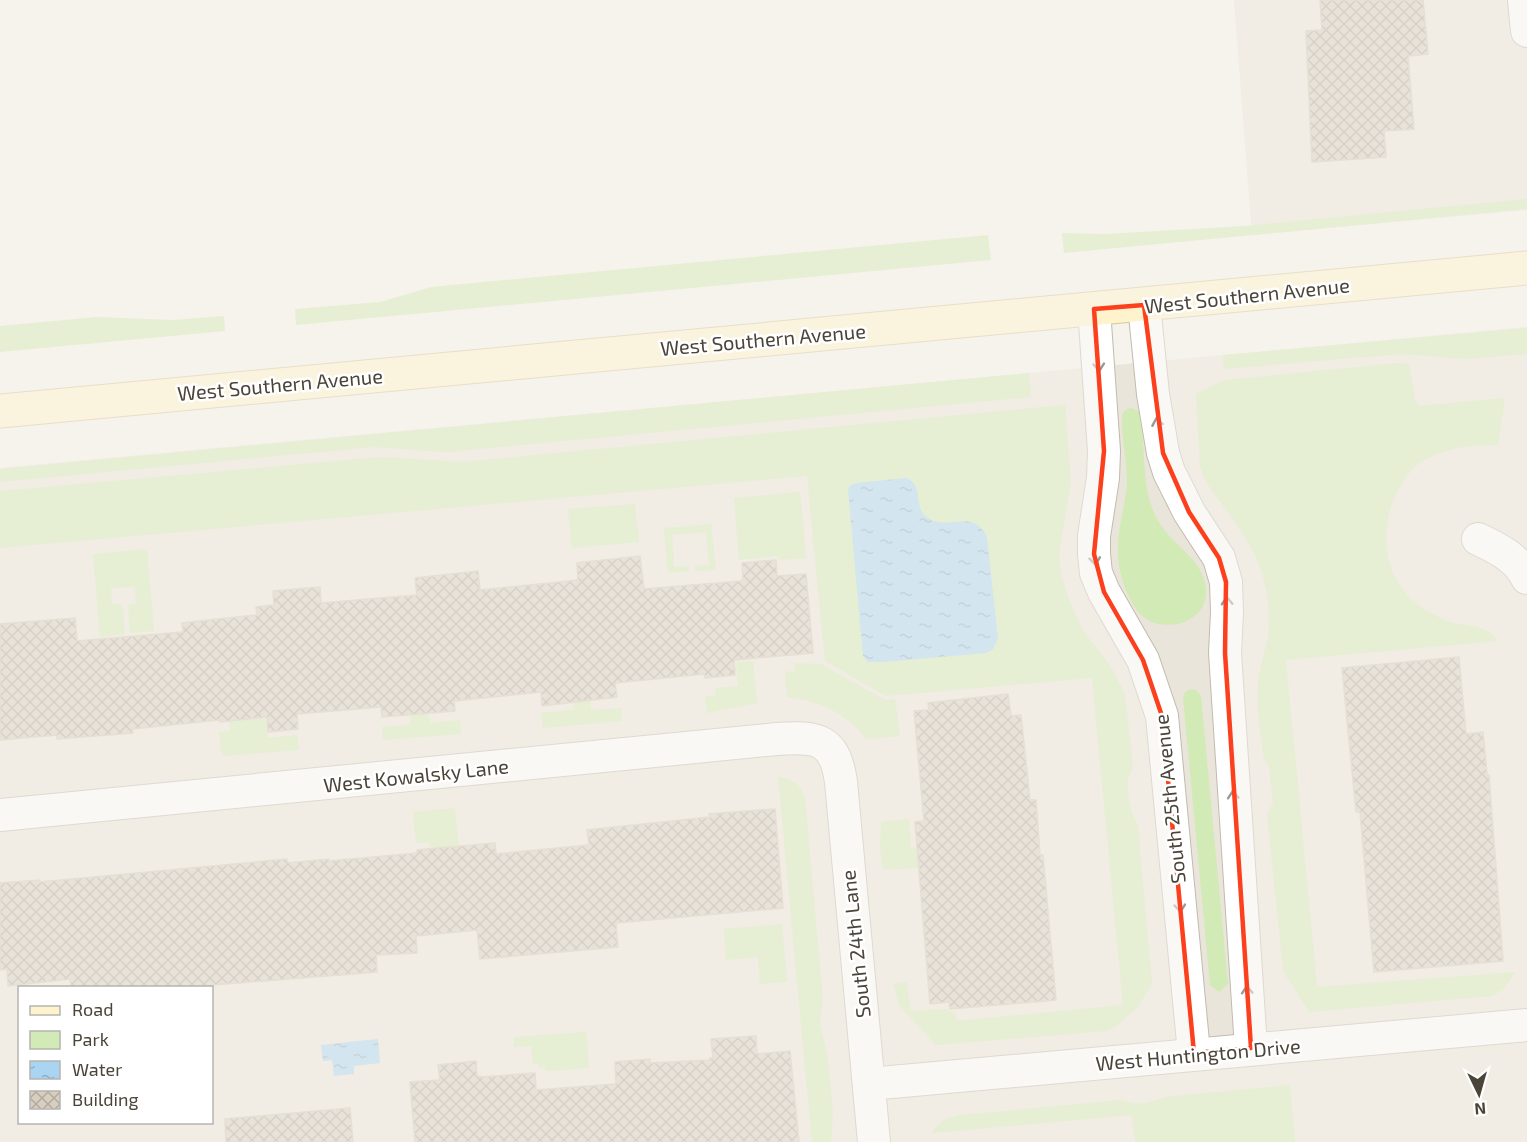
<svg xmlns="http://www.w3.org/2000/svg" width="1527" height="1142" font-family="'Exo 2',sans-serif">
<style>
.residential{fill:#eae5da;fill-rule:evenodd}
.green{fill:#d2eab5}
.water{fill:url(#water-ripples)}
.building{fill:url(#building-cross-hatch);stroke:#d3c7b4;stroke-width:1.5}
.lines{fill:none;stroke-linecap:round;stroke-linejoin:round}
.street-casing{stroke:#c2bbae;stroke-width:34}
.secondary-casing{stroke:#d6c79b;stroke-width:35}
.street{stroke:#fff;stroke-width:32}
.secondary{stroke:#fff3cd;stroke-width:33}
.oneway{stroke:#9c9892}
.marked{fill:none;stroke:#fc3f1d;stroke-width:4.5;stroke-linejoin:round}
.labels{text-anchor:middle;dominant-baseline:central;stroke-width:5;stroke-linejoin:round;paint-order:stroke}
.street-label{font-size:20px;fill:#4b4439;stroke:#fff}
</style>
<defs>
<pattern id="water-ripples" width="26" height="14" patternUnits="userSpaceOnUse" patternTransform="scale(1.5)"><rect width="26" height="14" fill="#a9d4f2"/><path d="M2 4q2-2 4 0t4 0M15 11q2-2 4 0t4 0" fill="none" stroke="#8caec5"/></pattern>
<pattern id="building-cross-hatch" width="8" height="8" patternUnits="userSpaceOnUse" patternTransform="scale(1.5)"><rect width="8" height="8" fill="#d8cfc1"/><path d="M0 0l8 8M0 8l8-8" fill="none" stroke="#b1aa9e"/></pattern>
</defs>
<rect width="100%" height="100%" fill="#f6f3ec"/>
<g class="residential">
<path d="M1234,0H1527V210L1252,235Z"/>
<path d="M1527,327V1142H0V468ZM20,988H212V1122H20Z"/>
</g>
<g class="green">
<path d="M1527,199V209L1064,253L1062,233L1106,234L1244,226Z"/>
<path d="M988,235L991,260L296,325L295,309L380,302L431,287Z"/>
<path d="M224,316L225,331L0,352V326L97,317L173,320Z"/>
<path d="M1527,328V354L1465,359L1401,354L1224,369L1223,355Z"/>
<path d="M1398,363L1409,364L1415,401L1419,406L1505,398L1498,445C1471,445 1447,447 1423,461C1412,467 1405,478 1399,488C1381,520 1381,562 1404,591C1415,605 1429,613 1445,620C1462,627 1488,623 1498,641L1286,660L1317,987L1516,972L1502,990L1492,996L1309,1012L1283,971L1267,814L1273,803L1269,766L1264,759C1261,735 1256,709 1258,685C1259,670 1264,655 1267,640C1272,618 1268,589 1260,568C1249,534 1222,508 1204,478L1200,466L1196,394L1225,380Z"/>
<path d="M1029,373L1031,397L447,452L373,447L0,482V469Z"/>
<path d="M1065,405L1071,483L1059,553L1061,574L1069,600L1082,629L1111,667L1125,694L1133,767C1132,770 1130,773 1129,776C1125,789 1131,815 1138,826L1152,984L1138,1007L1115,1027L1107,1031L936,1045L899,1005L893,984L906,982L911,1011L948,1009L949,1012H955L957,1021L1123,1005L1092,678L886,696L825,661L807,476L0,548V491L381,457L461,462Z"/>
<path d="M1130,408L1137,410L1140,413C1147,450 1139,491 1160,524C1174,546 1205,561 1206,590C1208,622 1165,635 1142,616C1135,610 1127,594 1124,585C1114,557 1118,534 1124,505C1125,498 1127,490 1127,483C1127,460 1121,438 1122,415L1124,411Z"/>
<path d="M800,492L806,558L780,560L779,556L739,560L734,498Z"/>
<path d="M635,504L639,542L572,548L568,509Z"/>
<path d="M711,524L716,570L696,571L695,566L709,565L706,532L672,535L674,567L689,566V571L668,573L664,528Z"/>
<path d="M147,549L154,631L130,633L128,605L136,604L135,587L111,588L112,604H122L125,634L100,637L93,554Z"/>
<path d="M753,661L757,703L707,713L705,696H716L715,688L738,686L736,663Z"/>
<path d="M794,663L821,664L885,700L895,699L900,736L866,739C845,712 820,701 787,697L785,672L795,671Z"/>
<path d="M588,674L591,710L621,708L622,721L543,728L541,713L574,710L571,676Z"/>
<path d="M1191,689L1196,690L1201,696L1228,984L1219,992L1210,985L1183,698L1185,692Z"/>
<path d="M427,690L430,723L460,720L461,734L383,740L382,727L411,725L408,691Z"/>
<path d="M266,718L267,738L297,735L299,750L222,756L219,732L230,731L229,722Z"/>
<path d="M778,777C793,779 800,784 805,799L823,1000L820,1022L828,1059L833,1114L831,1142H812Z"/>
<path d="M455,808L460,858L450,847L430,849L429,842L416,843L413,812Z"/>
<path d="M909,819L911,848L931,847L932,867L883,870L880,849L881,822Z"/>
<path d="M782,924L787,982L760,984L758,957L726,960L724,929Z"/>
<path d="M586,1032L589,1068L546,1071L545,1067L539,1068V1063L533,1064L531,1046L514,1047V1037Z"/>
<path d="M1290,1085L1295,1142H1135L1132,1115L932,1133C940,1121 946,1117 961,1115L1121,1100C1140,1106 1146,1104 1164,1097Z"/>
</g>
<g class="water">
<path d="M907,478C925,487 912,508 928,518C949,532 972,507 987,537L998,639L993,649L986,653L883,662H868L863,656L848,489L851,485L856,483Z"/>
<path d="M378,1039L380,1063L354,1066V1074L334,1076L332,1060L323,1061L321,1045Z"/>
</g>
<g class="building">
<path d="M1320,0H1423L1428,54L1408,56L1414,129L1384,131L1386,157L1312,162L1306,31L1322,30Z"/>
<path d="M640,556L644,589L741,581L743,579L742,563L776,560L777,576L806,574L813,653L734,660L735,675L705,678L704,674L615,683L617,697L542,706L541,692L454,701L455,711L382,717L381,707L297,714L298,729L268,732L267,717L220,722L219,720L132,729L133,733L57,739V735L0,740V624L75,618L77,641L183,632L182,623L257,615L256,607L274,605L273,591L320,587L321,603L417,595L415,578L478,571L480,590L578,580L577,563Z"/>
<path d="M1459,657L1466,734L1483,732L1487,775H1489L1503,961L1374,972L1360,812H1356L1342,668Z"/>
<path d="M1008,694L1011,716L1021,715L1030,800H1036L1040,855H1043L1056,1000L950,1009L949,1002L930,1004L915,822L924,821L914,711L929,710L928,703Z"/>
<path d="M775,809L783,908L616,923L618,947L480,959L477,930L416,936L417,953L376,955L377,972L188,987H71L70,979L8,986L7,969L0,970V883L40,880V882L287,859L288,863L329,859V861L417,853V850L495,843L496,854L589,845L587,830L710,817L709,814Z"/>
<path d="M756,1036L757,1054L790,1051L799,1142H415L410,1082L440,1080L438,1065L476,1061L477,1076L483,1077L535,1073L536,1090L616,1084L615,1062L650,1059V1063L710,1060V1058H713L711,1039Z"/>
<path d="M350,1108L353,1142H226L225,1119Z"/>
</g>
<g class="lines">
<defs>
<g id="street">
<path d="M1524,0L1527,31"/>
<path d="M1144,305L1153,394L1163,453L1169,472L1189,512L1219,558L1226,582L1227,612L1225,653L1251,1048"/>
<path d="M1094,309L1104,451L1103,478L1094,536V554L1096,573L1104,592L1143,660L1162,716L1194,1053"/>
<path d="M1478,539C1497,548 1518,558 1527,578"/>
<path d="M0,815L777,739C818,736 835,739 841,782L874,1142"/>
<path d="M869,1084L1527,1025"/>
</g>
<path id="secondary" d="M0,411L1527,268"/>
</defs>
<use href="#street" class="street-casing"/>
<use href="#secondary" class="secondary-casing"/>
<use href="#street" class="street"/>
<use href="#secondary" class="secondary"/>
</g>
<defs><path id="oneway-chevron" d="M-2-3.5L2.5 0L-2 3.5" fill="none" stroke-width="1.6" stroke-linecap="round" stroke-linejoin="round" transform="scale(1.5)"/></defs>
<g class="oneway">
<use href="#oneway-chevron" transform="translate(1099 367) rotate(85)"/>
<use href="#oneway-chevron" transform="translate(1157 422) rotate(-100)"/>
<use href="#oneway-chevron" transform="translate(1095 561) rotate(83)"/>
<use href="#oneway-chevron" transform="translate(1227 601) rotate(-92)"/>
<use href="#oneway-chevron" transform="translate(1233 795) rotate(-94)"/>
<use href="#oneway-chevron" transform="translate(1180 908) rotate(85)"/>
<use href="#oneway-chevron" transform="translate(1247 990) rotate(-94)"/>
</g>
<path d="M0 0H1527V1142H0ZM1144,305L1163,453L1189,512L1219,558L1226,582L1225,653L1251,1048L1194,1053L1162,716L1143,660L1104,592L1094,554L1104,451L1094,309Z" fill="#f6f3ec" fill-opacity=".55" fill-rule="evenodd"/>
<path class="marked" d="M1144,305L1163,453L1189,512L1219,558L1226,582L1225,653L1251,1048L1194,1053L1162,716L1143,660L1104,592L1094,554L1104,451L1094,309Z"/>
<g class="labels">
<g class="street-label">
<text transform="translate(1247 295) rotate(-6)">West Southern Avenue</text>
<text transform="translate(763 339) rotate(-5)">West Southern Avenue</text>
<text transform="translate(280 384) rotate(-5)">West Southern Avenue</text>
<text transform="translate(416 775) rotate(-6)">West Kowalsky Lane</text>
<text transform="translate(1169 799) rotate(-96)">South 25th Avenue</text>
<text transform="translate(855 944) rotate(-96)">South 24th Lane</text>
<text transform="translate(1198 1054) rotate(-5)">West Huntington Drive</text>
</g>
</g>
<rect x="18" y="986" width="195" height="138" fill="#ffffff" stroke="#b7b4b0" stroke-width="1.5"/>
<rect x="30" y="1006" width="30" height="9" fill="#fff3cd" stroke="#b7b4b0" stroke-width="1.5"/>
<text x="72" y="1016" font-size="18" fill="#4b4439">Road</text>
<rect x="30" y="1031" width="30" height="18" fill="#d2eab5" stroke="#b7b4b0" stroke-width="1.5"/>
<text x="72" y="1046" font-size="18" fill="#4b4439">Park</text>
<rect x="30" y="1061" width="30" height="18" fill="url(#water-ripples)" stroke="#b7b4b0" stroke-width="1.5"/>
<text x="72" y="1076" font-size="18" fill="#4b4439">Water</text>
<rect x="30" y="1091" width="30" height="18" fill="url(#building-cross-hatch)" stroke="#b7b4b0" stroke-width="1.5"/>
<text x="72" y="1106" font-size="18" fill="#4b4439">Building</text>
<g transform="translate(1479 1094) rotate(175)" stroke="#ffffff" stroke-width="4.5" paint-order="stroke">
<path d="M0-4.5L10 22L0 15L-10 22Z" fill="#4b4439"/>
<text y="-9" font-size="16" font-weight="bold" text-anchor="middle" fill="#4b4439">N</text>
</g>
</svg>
